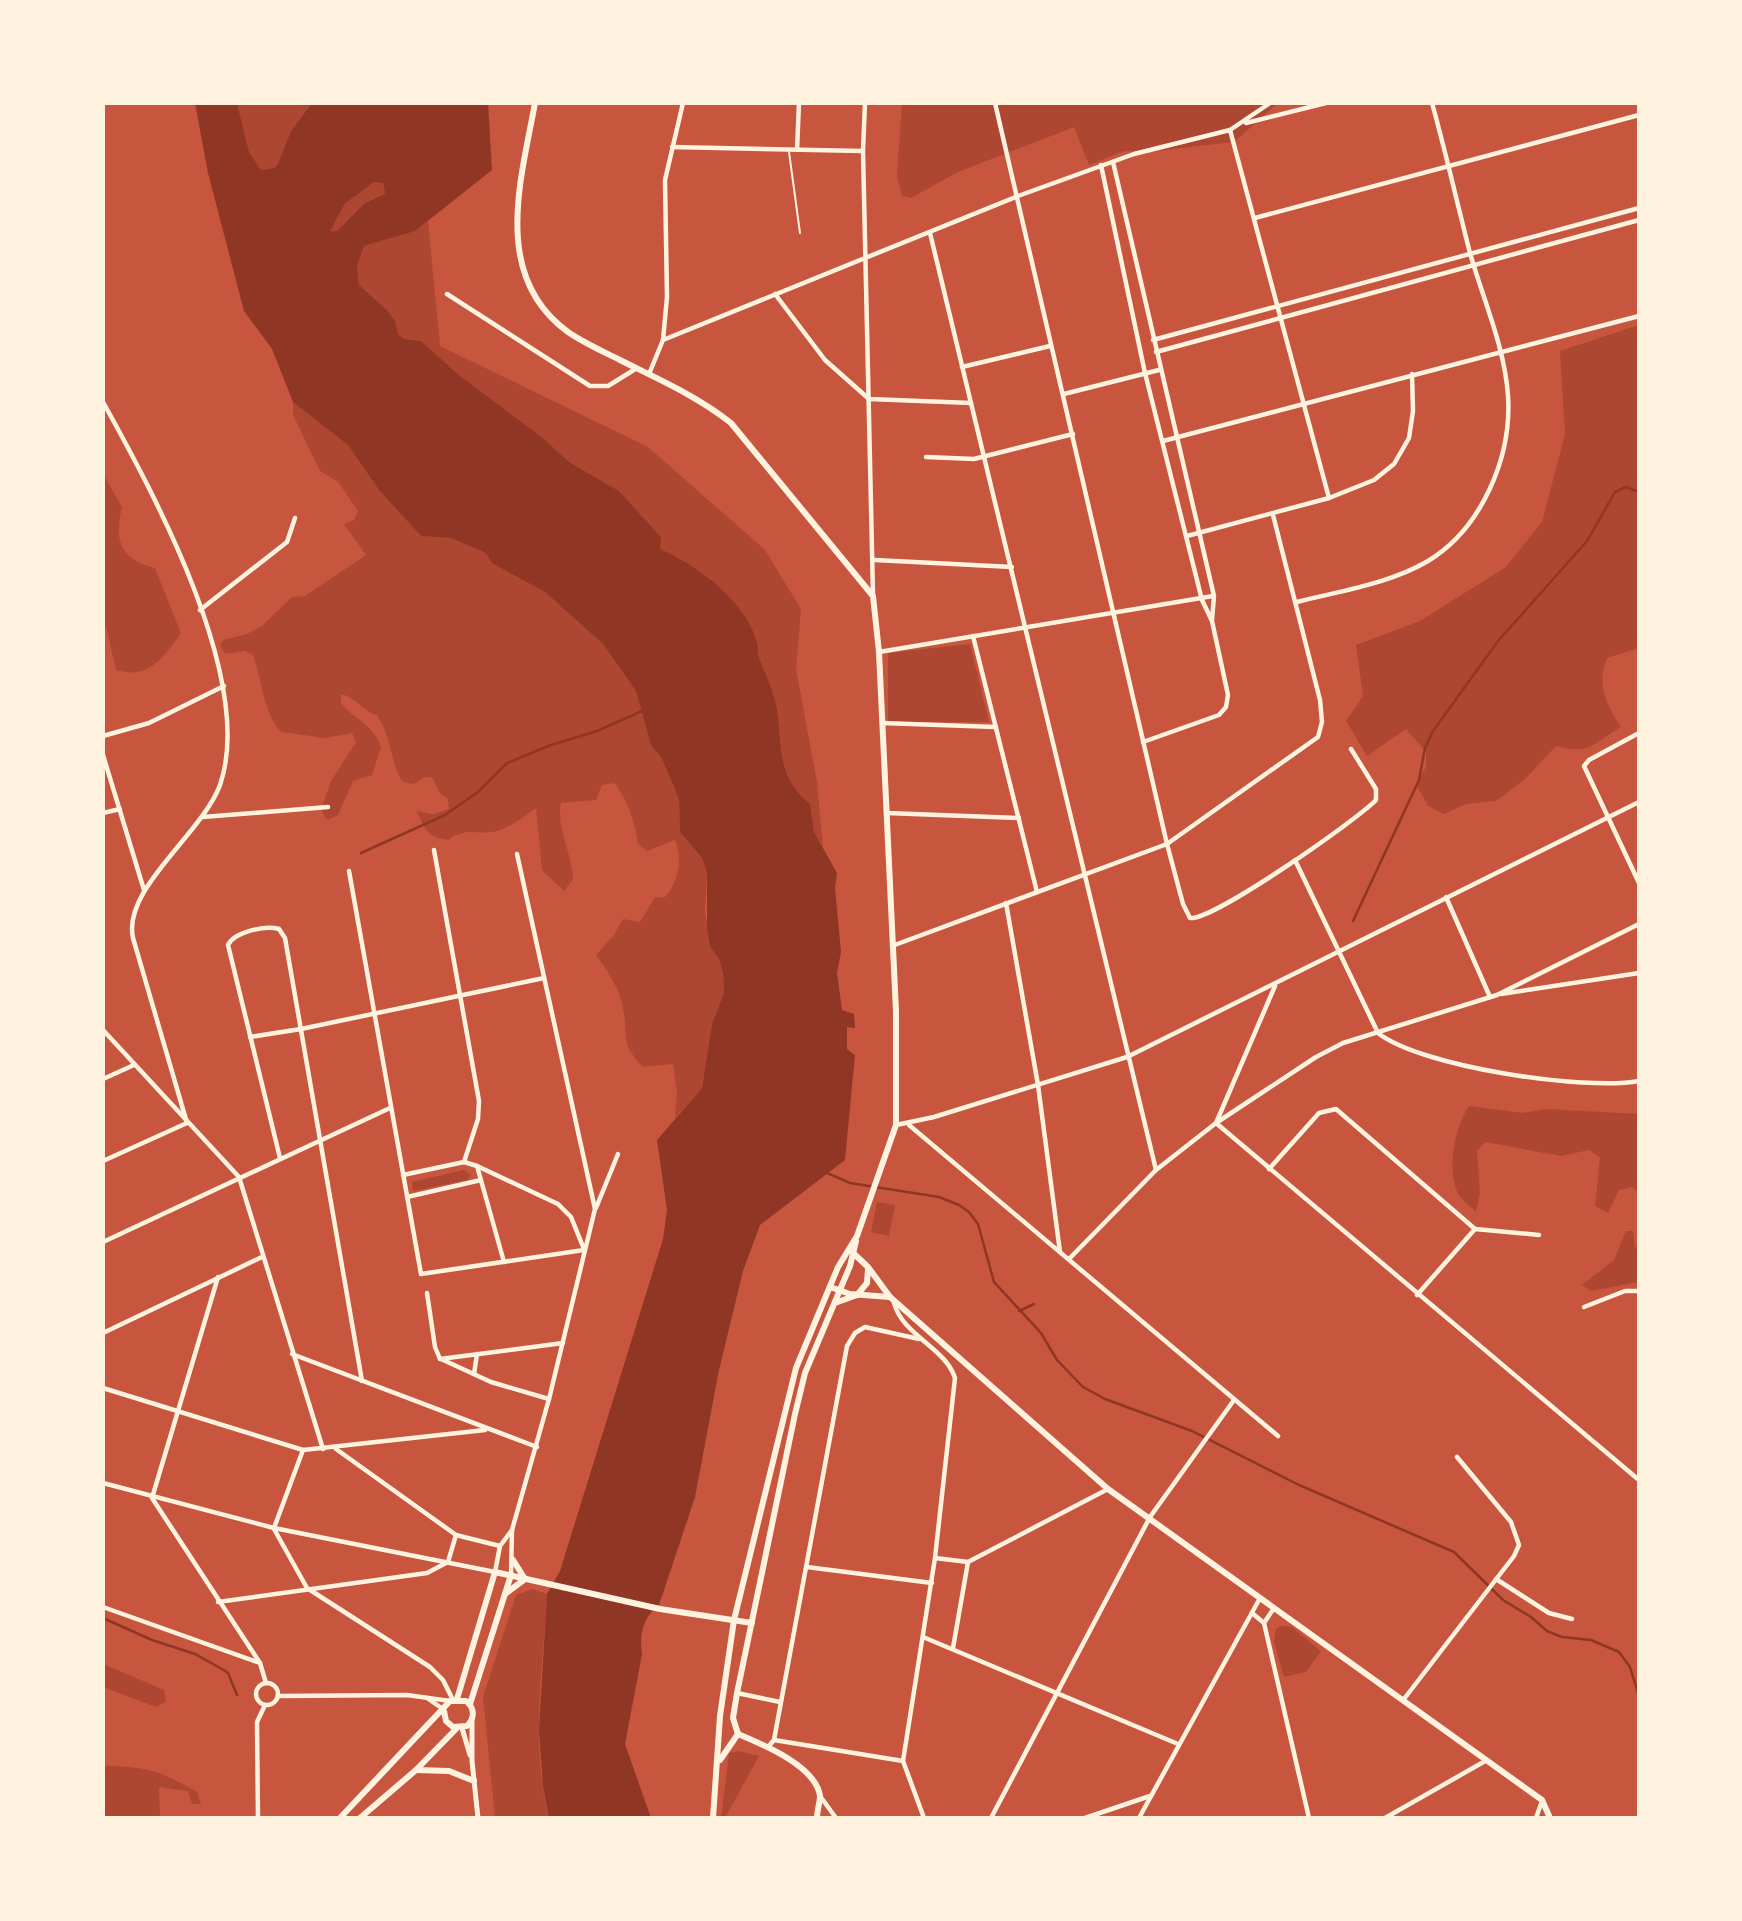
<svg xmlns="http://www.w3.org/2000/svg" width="1742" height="1921" font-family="Commissioner,sans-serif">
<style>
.green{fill:#ae4732}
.water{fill:#8f3625;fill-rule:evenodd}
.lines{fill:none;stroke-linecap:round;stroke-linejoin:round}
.stream{stroke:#8f3625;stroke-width:2.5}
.river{stroke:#8f3625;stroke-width:18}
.service{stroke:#fff3e0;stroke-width:2}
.minor{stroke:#fff3e0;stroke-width:4.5}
.tertiary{stroke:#fff3e0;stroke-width:5}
.secondary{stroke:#fff3e0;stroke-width:6}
.primary{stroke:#fff3e0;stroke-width:6}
</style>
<rect width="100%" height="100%" fill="#c8553d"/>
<g class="green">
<path d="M237,103H312L291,131L278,164L274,168L261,170L249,152Z"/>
<path d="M902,103H1278L1234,142L1147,152L1124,151L1089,165L1074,127L958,172L911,198L902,196L897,176Z"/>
<path d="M373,182L383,183L385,194L365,203L337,231L312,232C321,215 357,198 373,182Z"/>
<path d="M428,221L440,346L648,447L765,550L801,609L796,669L817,782L823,847L814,832L810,805C779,779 782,752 778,716C776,696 767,678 760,660C757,653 759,646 756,639C743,598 696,565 659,549L661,537L619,491L569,462L543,438L459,375L421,341L404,339L398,334L395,321L386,309L359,285L357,266L364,246L415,231Z"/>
<path d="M1639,325V648L1607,658C1596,684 1606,704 1621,727C1591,744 1592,755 1556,746L1525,779L1496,801L1466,804L1444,814L1428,806L1416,784L1426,767V752L1406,729L1367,756L1346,721L1363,696L1356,645L1420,621L1506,567L1542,522L1565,434L1560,351Z"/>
<path d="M293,402L348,445L379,490L421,536L451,538L466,544L486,553L493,563L545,592L603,644L636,691L651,745L661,757L679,800L680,832L702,858L707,873L705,912L710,946L719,959L723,974L724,993L712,1024L702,1088L675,1118L677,1094L673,1064L643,1067C619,1042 629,1038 623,1008C620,989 607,970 596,955L614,935L623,919L640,922L655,897L664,898C679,882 683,860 675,840L647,851L638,844C635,822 628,800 614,783L602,785L596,800L561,803C556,828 572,853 573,879L564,891L542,870L536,808C524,817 512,826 497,831C477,836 468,826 448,840C423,835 428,831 416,811L433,814L449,809L448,799L440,793L432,777L423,778L414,784L403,782C390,764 392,736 377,715C362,711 357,698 341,694V703C355,720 374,725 381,747L372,775L353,781L338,815L327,820L321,810L331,781L356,742L352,733L325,738L281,732C262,709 263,683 253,655L245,651L225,654L220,645L223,640L247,634L262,626L292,597L305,596L366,555L344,524L354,520L358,511L338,482L320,471L293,415Z"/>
<path d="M103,474L122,507C114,541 120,559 155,568L181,633C164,657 149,680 116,670L106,626H103Z"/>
<path d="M970,644L989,722H888V653Z"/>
<path d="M1469,1106L1523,1113L1545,1109L1639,1114V1192L1632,1187L1619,1190L1608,1213L1595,1206L1600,1158L1589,1150L1561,1156L1485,1142L1477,1151L1480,1193L1476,1212C1471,1207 1464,1202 1460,1197C1445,1172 1454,1129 1469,1106Z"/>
<path d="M464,1170L471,1175L467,1180L413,1191L412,1182Z"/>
<path d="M877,1202L895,1205L889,1236L871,1232Z"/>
<path d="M1626,1231H1633L1635,1247L1639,1248V1282L1591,1291L1582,1285L1614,1260Z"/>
<path d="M532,1589L547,1594C543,1667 530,1746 549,1818H495L483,1697L516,1595Z"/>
<path d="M1281,1626L1292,1627L1321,1651L1306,1672L1284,1677L1274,1642L1276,1629Z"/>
<path d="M103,1664L164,1690L166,1701L156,1707L103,1687Z"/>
<path d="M739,1751L759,1756L725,1818H721L729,1753Z"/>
<path d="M103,1766C145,1766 161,1771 197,1792L201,1804H192L188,1791L159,1787L160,1818H103Z"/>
</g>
<path class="water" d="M195,103H237L249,152L261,170L274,168L278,164L291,131L312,103H488L492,170L415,231L364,246L357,266L359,285L386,309L395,321L398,334L404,339L421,341L459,375L543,438L569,462L619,491L661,537L660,549C696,565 743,598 756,639C759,646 757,653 760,660C767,678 776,696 778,716C782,752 779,779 810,804L814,832L837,873L835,888L841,952L837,973L842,1010L854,1014L855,1028L847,1027V1049L855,1055L845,1160L760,1225L743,1271L719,1370L695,1497L659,1605C643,1618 639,1633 642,1654L625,1744L651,1818H549L543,1787L539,1730L547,1594L560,1571L663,1239L667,1210L657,1140L702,1088L712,1024L724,993L723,973L719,959L710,946L707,929V873L702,858L680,832L679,800L674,787L661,757L651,745L636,691L603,644L545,592L492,563L486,553L451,538L421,536L379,490L348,445L293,402L272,349L244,311L208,173ZM373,182L383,183L385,194L365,203L337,231L313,232C321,215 357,198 373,182Z"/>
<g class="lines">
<g class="stream">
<path d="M361,853L445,815L478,792L507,763L551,745L597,731L642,711"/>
<path d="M1353,921L1419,780L1425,748L1433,731L1498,641L1587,541L1615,492L1626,487L1639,492"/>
<path d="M827,1173L850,1183L939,1197L959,1205L969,1212L978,1224L994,1282L1041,1333L1057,1360L1083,1387L1105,1399L1192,1431L1299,1485L1454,1552L1503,1600L1531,1617L1547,1631L1562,1637L1591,1640L1619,1652L1630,1667L1639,1696"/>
<path d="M1019,1311L1034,1304"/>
<path d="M103,1618L152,1640L195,1654L222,1669L228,1673L237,1695"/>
</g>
<path class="river" d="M309,251L337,199"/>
<path class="service" d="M789,152L800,233"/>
<g class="minor">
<path d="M865,103L863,151L873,595"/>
<path d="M995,103L1167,844L1183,904L1190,918C1211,922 1357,820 1376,800V789L1351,749"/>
<path d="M1246,123L1326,103"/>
<path d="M1230,130L1329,498"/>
<path d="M672,147L863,151"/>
<path d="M797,150L799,103"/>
<path d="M1113,162L1214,596L1212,620"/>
<path d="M1101,165L1145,373L1202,600L1212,621L1228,695L1226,707L1219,715L1143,742"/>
<path d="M1255,218L1639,115"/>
<path d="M930,233L1156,1170"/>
<path d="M447,294L590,386H608L637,368"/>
<path d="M775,294L825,360L869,399L971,403"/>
<path d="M663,340L1018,196L1134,154L1230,130L1270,103"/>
<path d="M1153,340L1639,208"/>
<path d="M1156,352L1639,220"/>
<path d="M962,367L1050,346"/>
<path d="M649,374L663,340L667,297L665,180L683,103"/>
<path d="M1064,394L1159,370"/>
<path d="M103,402C154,494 256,681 220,785C202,834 122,889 133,938L187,1123"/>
<path d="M1163,441L1639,316"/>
<path d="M926,457L974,459L1073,434"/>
<path d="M1187,536L1329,498L1374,480L1394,464L1409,438L1413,411L1412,374"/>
<path d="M875,560L1012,567"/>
<path d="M1297,602C1340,591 1389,584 1428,561C1481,529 1512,458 1508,396C1505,348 1483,299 1470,253C1457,203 1446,153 1432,103"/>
<path d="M200,610L287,542L295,518"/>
<path d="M973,636L1037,892"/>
<path d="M879,652L1213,596"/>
<path d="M882,723L996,727"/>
<path d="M1639,733L1589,760L1584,766L1639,883"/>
<path d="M103,736L149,723L224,686"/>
<path d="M103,755L144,890"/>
<path d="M103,813L120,809"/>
<path d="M887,813L1019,818"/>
<path d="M203,817L328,807"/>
<path d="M434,850L479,1101L478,1119L464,1162"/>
<path d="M1295,860L1378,1033C1421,1067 1585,1091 1639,1081"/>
<path d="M349,871L421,1274L584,1250"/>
<path d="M1446,897L1490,997"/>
<path d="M1006,903L1038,1085L1060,1252"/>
<path d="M892,946L1167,844L1318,737L1322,722L1320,700L1273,515"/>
<path d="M1275,986L1216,1123L1639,1480"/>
<path d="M1501,994L1639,973"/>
<path d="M103,1030L239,1177L323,1449"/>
<path d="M250,1037L301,1029L544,978"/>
<path d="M103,1079L134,1065"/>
<path d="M896,1125L934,1117L1127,1057L1639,802"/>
<path d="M909,1125L1278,1436"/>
<path d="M280,1158L228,945C234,932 265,925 279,929L285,938L362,1381"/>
<path d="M103,1161L187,1123"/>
<path d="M477,1166L504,1262"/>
<path d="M1269,1169L1319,1113L1336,1109L1475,1229"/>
<path d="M403,1175L464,1162L477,1166L558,1204L571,1217L584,1249"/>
<path d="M407,1197L481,1180"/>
<path d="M596,1208L618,1154"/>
<path d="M103,1242L390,1108"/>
<path d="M1069,1259L1156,1170L1216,1123L1316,1057L1343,1043L1497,995L1639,924"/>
<path d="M218,1277L152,1498L260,1663L266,1683"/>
<path d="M427,1293L435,1347L440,1359"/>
<path d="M1417,1295L1475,1229L1539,1235"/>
<path d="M894,1303C903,1336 945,1347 955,1378L935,1558L903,1761L924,1818"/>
<path d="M1584,1307L1625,1291H1639"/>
<path d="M103,1333L262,1257"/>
<path d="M292,1354L537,1447"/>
<path d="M440,1359L563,1343"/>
<path d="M441,1359L491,1382L549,1399"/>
<path d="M474,1374L477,1354"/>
<path d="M103,1388L303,1450L485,1430"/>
<path d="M336,1449L456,1535L500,1546"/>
<path d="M103,1483L274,1528L495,1572L500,1546L512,1530"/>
<path d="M274,1528L303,1450"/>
<path d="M274,1529L307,1588L430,1667L443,1680L453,1700"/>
<path d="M935,1558L968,1562L1108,1489"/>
<path d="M448,1562L456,1535"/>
<path d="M807,1567L932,1583"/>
<path d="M511,1575L512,1530L549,1399L595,1209L517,854"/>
<path d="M1496,1579L1549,1613L1572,1619"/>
<path d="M218,1602L427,1573L448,1562"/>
<path d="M103,1607L260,1663"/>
<path d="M1252,1613L1264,1623L1309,1818"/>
<path d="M1264,1623L1274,1608"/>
<path d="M923,1637L1178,1744"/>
<path d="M953,1648L968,1562"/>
<circle cx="267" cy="1694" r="11"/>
<path d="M737,1693L780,1702"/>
<path d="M278,1696L407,1695L450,1701"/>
<path d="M427,1698L443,1709"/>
<path d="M1404,1699L1514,1556L1519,1545L1511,1522L1457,1457"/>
<path d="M774,1740L903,1761"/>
<path d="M768,1747L774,1740L847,1346L855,1333L865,1327L919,1339"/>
<path d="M820,1796L836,1818"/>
<path d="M258,1818L257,1722L265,1705"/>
<path d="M991,1818L1150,1517L1234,1400"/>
<path d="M1085,1818L1150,1796"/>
<path d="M1139,1818L1260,1598"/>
<path d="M1385,1818L1487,1760"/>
<path d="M1536,1818L1542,1801"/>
</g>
<g class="tertiary">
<path d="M472,1718V1761L478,1818"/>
<path d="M462,1728L470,1755"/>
</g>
<g class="secondary">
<path d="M851,1251L868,1267L890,1297L1108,1489L1542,1800L1550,1818"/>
<path d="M830,1287L850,1294L890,1297"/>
<path d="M857,1295L867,1283L868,1269"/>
</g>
<g class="primary">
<path d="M535,103C521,180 491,276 568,332C584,343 602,351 620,360C658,379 697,396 731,423L873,596L879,652L896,1011V1125L857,1236L838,1267L796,1368L734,1620L720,1716L713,1818"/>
<path d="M835,1303L857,1295"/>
<path d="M513,1560L525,1579"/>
<path d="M505,1594L525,1579"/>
<path d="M457,1699L495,1572L660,1609L752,1623"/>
<path d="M470,1704L511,1575"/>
<path d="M738,1734L733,1718L737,1693L795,1414L805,1373L850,1266L856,1241"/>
<path d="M738,1734C762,1744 816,1766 820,1796C820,1802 817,1811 817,1818"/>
<path d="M720,1760L738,1734"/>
<path d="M416,1770L449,1771L474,1781"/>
<path d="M340,1818L450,1701H466C475,1708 475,1718 467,1726L453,1727L446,1721L444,1711"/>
<path d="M360,1818L416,1770L457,1728"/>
</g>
</g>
<rect width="1742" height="1921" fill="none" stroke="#fff3e0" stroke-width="210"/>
</svg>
